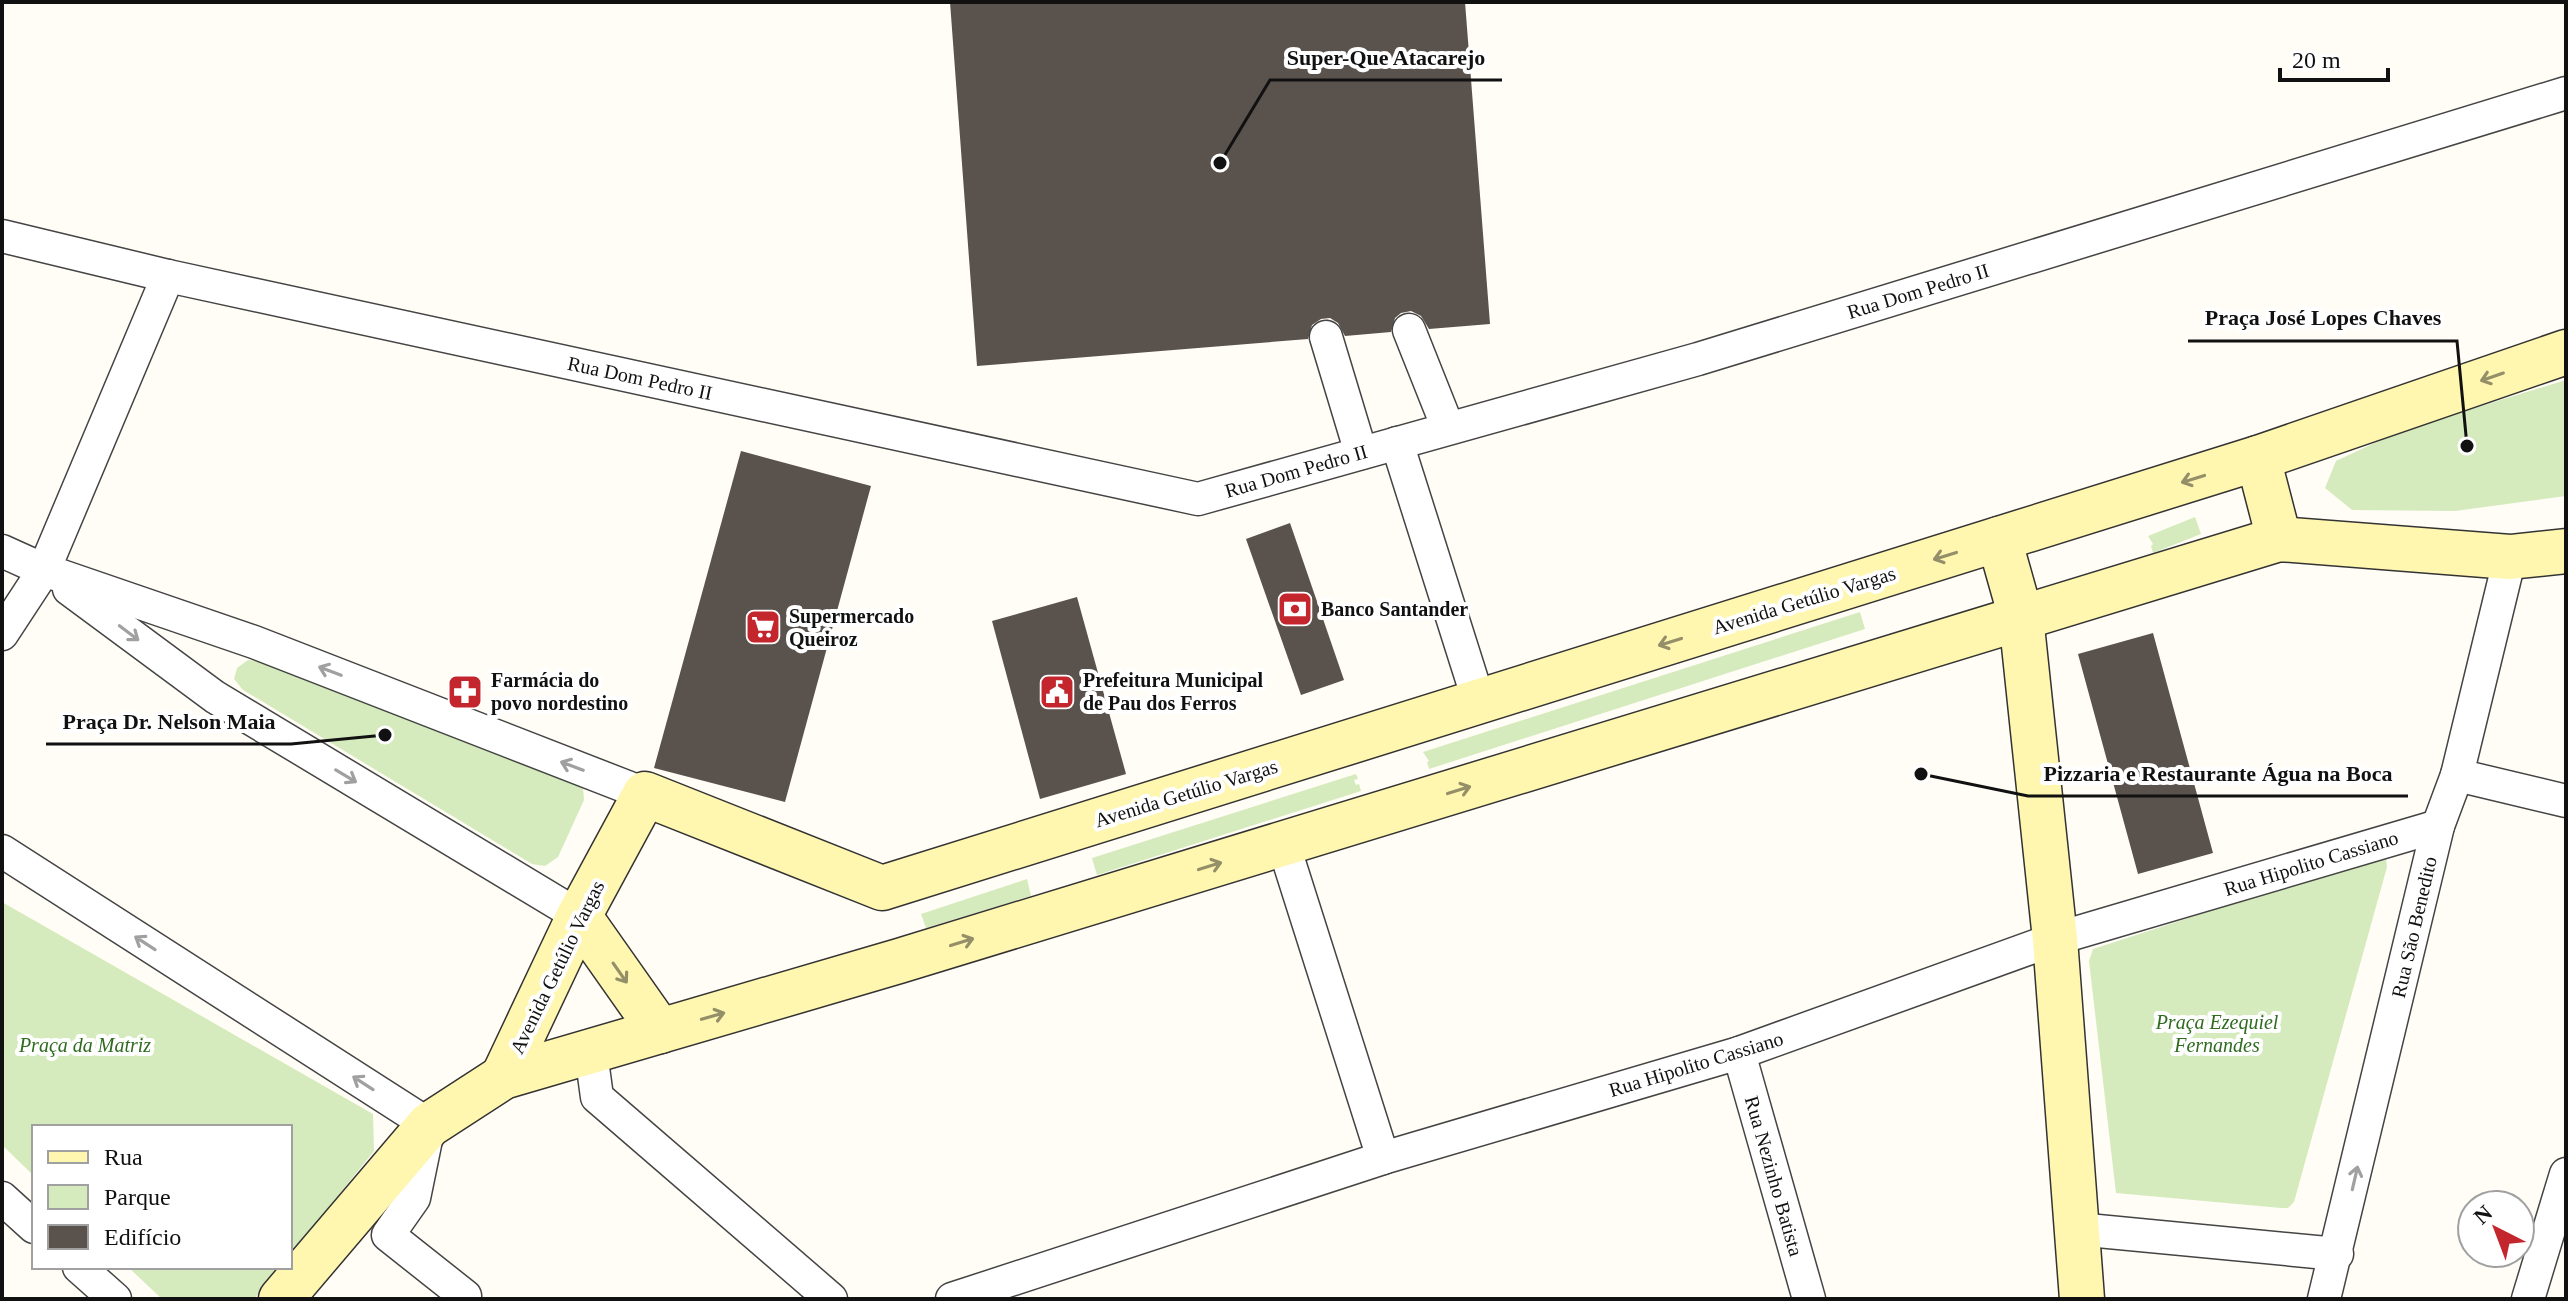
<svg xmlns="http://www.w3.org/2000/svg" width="2568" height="1301" font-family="Georgia,serif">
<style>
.green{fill:#d5ebbd}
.building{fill:#5a524d}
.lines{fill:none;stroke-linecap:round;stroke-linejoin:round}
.street-casing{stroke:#444;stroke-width:35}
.secondary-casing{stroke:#333;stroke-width:47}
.street{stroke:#fff;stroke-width:32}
.secondary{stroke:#fff6b0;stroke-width:44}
.oneway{stroke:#948f68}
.oneway2{stroke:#a0a0a0}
.labels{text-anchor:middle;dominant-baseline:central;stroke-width:8;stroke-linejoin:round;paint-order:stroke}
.street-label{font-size:20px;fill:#111;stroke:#fff}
.poi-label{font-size:20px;font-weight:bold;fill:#111;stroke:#fff;text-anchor:start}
.park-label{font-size:20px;font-style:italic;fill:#2f6b1f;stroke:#fff}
.leader{fill:none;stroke:#111;stroke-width:3}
.callout-dot{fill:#111;stroke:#fff;stroke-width:3}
.callout-label{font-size:22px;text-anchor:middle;font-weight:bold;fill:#111;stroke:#fff;stroke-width:8;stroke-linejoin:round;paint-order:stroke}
</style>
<rect width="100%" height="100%" fill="#fffdf5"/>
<g class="green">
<path d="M2566,380V496L2455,511L2352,510L2325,488L2336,461L2400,431Z"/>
<path d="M2195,517L2201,534L2153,553L2151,546L2153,544L2148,536Z"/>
<path d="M1860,612L1865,629L1429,769L1427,762L1429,761L1423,752Z"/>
<path d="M248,660L260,661L572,780L583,788L584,800L558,857L545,866L532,864L243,690L234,679L237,668Z"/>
<path d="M1356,774L1358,779L1354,780L1356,785L1359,784L1361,791L1097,875L1092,858Z"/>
<path d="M2377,857L2386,859L2387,867L2294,1202L2288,1208H2281L2116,1193L2089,961L2093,949Z"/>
<path d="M1027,879L1031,896L926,928L921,914Z"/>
<path d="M2,902L373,1114L374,1151L290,1255V1127H34V1176L2,1145Z"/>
<path d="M128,1267H280L254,1299H162Z"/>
</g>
<g class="building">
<path d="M950,2H1465L1490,324L1429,329L1421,316L1411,311L1401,313L1395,318L1391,332L1345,336L1338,323L1330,318L1321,319L1312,325L1308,339L977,366Z"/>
<path d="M741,451L871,486L785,802L654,768Z"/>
<path d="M1290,523L1344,680L1301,695L1246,539Z"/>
<path d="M1077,597L1126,774L1040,799L992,621Z"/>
<path d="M2153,633L2213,853L2138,874L2078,654Z"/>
</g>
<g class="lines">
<defs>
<g id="street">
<path d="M2,236L168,276L1198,499L1698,359L2566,93"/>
<path d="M1409,330L1448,428"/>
<path d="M1326,337L1361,453"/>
<path d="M1397,443L1479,702"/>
<path d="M2,551L44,570L254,642L645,794"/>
<path d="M69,589L215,697L579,916"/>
<path d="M2,634L44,570L168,276"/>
<path d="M2457,775L2566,801"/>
<path d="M1283,843L1383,1158"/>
<path d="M2,851L429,1125L414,1198L388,1235L465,1296L463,1299"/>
<path d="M591,1053L597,1097L831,1299"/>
<path d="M1739,1053L1809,1299"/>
<path d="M2,1198L34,1227"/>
<path d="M2077,1229L2337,1254"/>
<path d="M79,1267L115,1299"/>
<path d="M952,1299L1383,1158L1739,1053L2055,939L2438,826"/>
<path d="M2324,1299L2438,826L2457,775L2510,557"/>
<path d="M2528,1299L2566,1174"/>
</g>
<g id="secondary">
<path d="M2258,458L2279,539"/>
<path d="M1999,539L2021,617L2055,939L2082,1299"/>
<path d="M579,916L660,1031"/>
<path d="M503,1077L579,916L645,794L882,888L2258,458L2566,352"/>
<path d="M281,1299L429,1125L503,1077L899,961L2279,539L2510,557L2566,551"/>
</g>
</defs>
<use href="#street" class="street-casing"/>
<use href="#secondary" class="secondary-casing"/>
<use href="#street" class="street"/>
<use href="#secondary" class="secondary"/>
</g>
<defs><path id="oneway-shaft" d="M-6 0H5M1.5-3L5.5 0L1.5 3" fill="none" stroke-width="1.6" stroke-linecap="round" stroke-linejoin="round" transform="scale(2)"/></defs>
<g class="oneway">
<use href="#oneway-shaft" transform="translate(2492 377) rotate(161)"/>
<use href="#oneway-shaft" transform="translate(2193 479) rotate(163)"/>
<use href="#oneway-shaft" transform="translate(1945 556) rotate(163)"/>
<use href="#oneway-shaft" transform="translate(1670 642) rotate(163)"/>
<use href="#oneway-shaft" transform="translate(1459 790) rotate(-17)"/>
<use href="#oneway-shaft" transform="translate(1210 866) rotate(-17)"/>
<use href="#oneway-shaft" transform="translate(962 942) rotate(-17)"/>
<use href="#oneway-shaft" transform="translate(620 973) rotate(55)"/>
<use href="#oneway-shaft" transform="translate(713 1016) rotate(-16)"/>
</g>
<g class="oneway2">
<use href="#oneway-shaft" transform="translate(129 633) rotate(37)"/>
<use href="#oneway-shaft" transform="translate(330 671) rotate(-159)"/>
<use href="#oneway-shaft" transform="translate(572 766) rotate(-159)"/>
<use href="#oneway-shaft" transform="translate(346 776) rotate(31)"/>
<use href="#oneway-shaft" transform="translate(145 943) rotate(-147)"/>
<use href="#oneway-shaft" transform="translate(363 1083) rotate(-147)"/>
<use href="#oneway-shaft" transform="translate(2355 1178) rotate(-77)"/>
</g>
<defs>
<symbol id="bank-square" viewBox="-11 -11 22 22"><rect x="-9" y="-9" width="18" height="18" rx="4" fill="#c4262e" stroke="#fff"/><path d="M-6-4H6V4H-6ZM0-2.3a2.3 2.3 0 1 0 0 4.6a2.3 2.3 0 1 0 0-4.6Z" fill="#fff"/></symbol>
<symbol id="supermarket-square" viewBox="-11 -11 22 22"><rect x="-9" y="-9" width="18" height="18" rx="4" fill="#c4262e" stroke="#fff"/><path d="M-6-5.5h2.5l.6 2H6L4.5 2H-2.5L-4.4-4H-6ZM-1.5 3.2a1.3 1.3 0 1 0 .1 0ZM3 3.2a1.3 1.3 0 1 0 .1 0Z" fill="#fff"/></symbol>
<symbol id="pharmacy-square" viewBox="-11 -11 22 22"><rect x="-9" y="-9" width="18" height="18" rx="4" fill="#c4262e" stroke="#fff"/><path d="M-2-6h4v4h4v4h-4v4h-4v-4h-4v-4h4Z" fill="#fff"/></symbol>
<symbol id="civic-square" viewBox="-11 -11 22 22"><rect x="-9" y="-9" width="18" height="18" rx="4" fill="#c4262e" stroke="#fff"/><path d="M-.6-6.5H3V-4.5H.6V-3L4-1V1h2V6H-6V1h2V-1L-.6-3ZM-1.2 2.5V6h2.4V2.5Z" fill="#fff"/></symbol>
</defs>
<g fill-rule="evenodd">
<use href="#bank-square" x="1275" y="589" width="40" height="40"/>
<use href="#supermarket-square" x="743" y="607" width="40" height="40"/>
<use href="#pharmacy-square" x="445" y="672" width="40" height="40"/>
<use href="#civic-square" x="1037" y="672" width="40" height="40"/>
</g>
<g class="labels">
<g class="street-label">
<text transform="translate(1918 291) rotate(-17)">Rua Dom Pedro II</text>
<text transform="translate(640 378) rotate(12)">Rua Dom Pedro II</text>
<text transform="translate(1296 471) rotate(-16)">Rua Dom Pedro II</text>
<text transform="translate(1804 600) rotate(-17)">Avenida Getúlio Vargas</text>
<text transform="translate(1186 793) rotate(-17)">Avenida Getúlio Vargas</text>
<text transform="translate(2311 863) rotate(-17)">Rua Hipolito Cassiano</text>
<text transform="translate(2414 927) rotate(-77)">Rua São Benedito</text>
<text transform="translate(557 967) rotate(-64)">Avenida Getúlio Vargas</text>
<text transform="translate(1696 1064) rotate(-17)">Rua Hipolito Cassiano</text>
<text transform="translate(1774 1176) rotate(74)">Rua Nezinho Batista</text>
</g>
<g class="poi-label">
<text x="1321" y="609">Banco Santander</text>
<text x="789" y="616">Supermercado<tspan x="789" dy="23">Queiroz</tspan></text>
<text x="491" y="680">Farmácia do<tspan x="491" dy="23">povo nordestino</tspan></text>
<text x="1083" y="680">Prefeitura Municipal<tspan x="1083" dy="23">de Pau dos Ferros</tspan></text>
</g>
<g class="park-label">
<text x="2217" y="1022">Praça Ezequiel<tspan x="2217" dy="23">Fernandes</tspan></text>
<text x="85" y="1045">Praça da Matriz</text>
</g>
</g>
<path class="leader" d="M1220 163L1270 80H1502M2467 446L2457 341H2188M385 735L291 744H46M1921 774L2028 796H2408"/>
<g class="callout-dot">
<circle cx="1220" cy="163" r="8"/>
<circle cx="2467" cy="446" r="8"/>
<circle cx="385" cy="735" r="8"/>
<circle cx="1921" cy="774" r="8"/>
</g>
<g class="callout-label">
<text x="1386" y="65">Super-Que Atacarejo</text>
<text x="2323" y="325">Praça José Lopes Chaves</text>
<text x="169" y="729">Praça Dr. Nelson Maia</text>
<text x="2218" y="781">Pizzaria e Restaurante Água na Boca</text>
</g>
<rect width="2568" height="1301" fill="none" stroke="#111111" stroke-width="8"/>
<rect x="32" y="1125" width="260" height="144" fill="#ffffff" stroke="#a0a0a0" stroke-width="2"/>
<rect x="48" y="1151" width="40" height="12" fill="#fff6b0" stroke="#a0a0a0" stroke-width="2"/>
<text x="104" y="1165" font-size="24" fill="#111111">Rua</text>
<rect x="48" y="1185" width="40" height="24" fill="#d5ebbd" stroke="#a0a0a0" stroke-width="2"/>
<text x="104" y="1205" font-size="24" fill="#111111">Parque</text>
<rect x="48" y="1225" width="40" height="24" fill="#5a524d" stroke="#a0a0a0" stroke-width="2"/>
<text x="104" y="1245" font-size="24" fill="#111111">Edifício</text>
<g transform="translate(2496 1229) rotate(318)"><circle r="38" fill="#ffffff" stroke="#a0a0a0" stroke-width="2"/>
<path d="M0-6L14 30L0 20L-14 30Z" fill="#c4262e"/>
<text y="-12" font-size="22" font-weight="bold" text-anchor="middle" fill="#111111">N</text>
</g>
<path d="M2280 68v12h108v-12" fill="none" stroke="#111111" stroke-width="4"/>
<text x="2292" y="68" font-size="24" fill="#111111" stroke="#ffffff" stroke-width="6" paint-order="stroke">20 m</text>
</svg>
